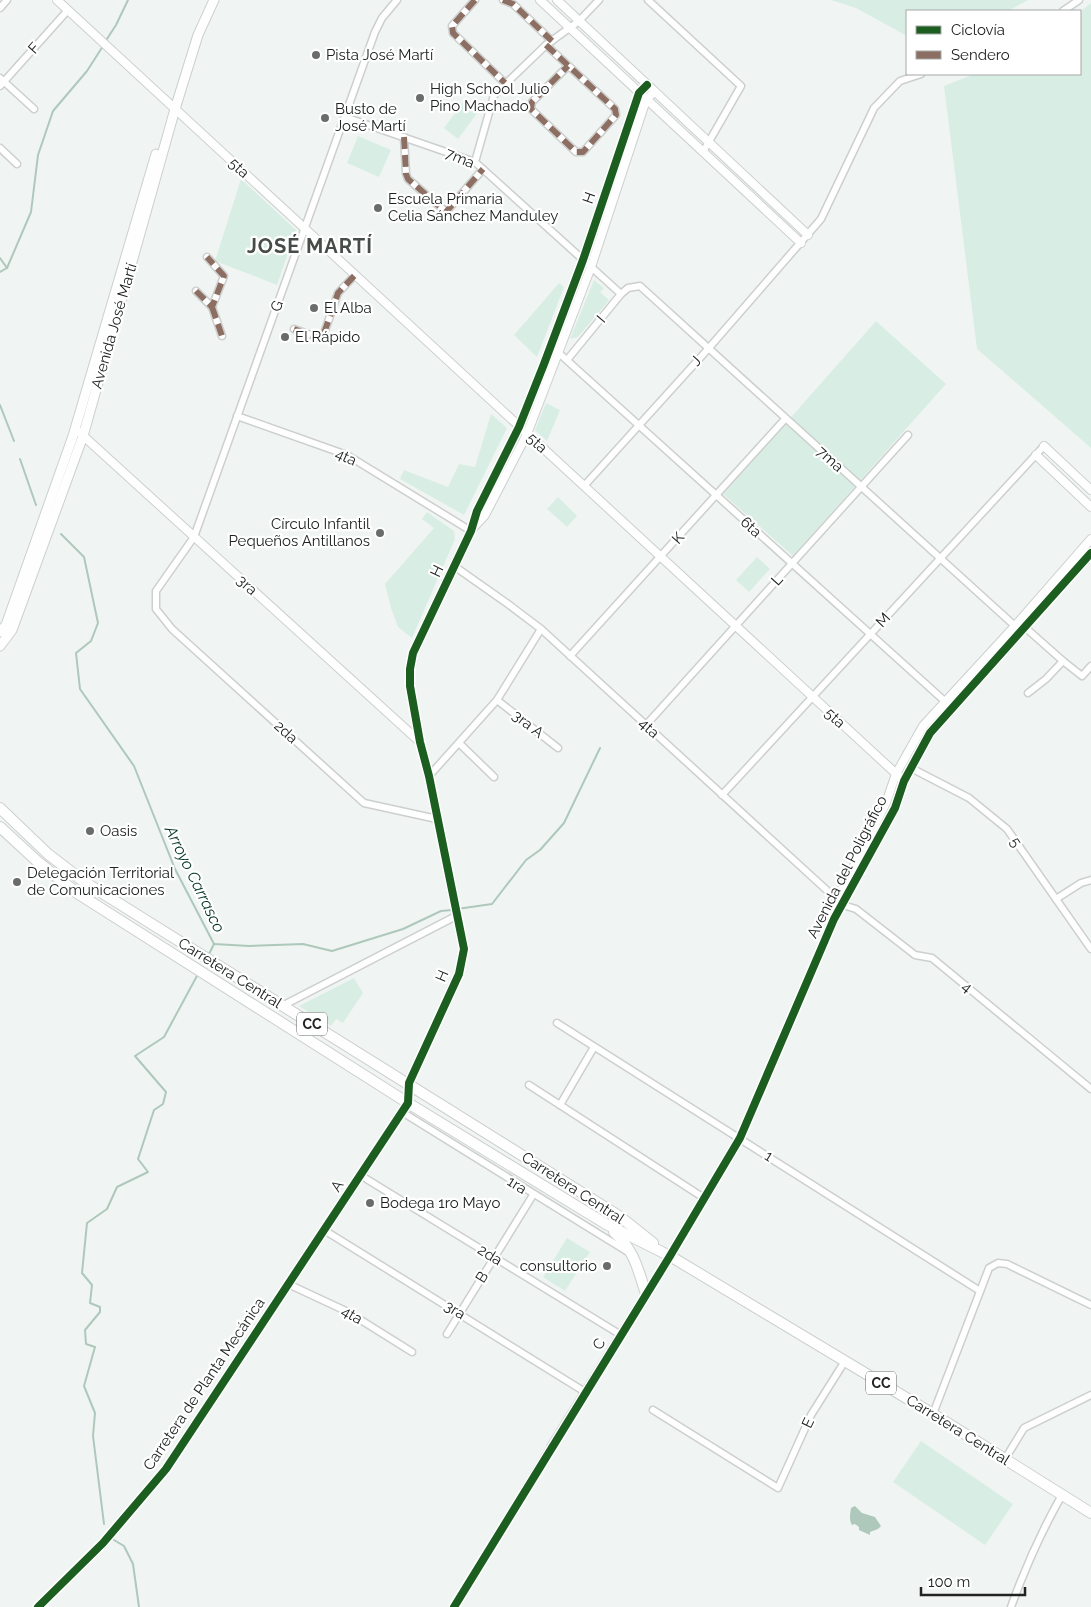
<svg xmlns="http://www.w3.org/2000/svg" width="1091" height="1607" font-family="Raleway,sans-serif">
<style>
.green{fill:#d8eee4}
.water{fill:#aec8bb}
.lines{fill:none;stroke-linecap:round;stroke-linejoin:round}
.stream{stroke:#aec8bb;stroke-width:2}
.minor-casing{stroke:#cccfce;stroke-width:9}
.tertiary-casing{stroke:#cccfce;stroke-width:10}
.secondary-casing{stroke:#cccfce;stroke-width:11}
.primary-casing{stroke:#cccfce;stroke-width:12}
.minor{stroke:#fdfefd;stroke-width:6}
.tertiary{stroke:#fdfefd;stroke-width:8}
.secondary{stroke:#fdfefd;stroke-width:9}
.primary{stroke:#fdfefd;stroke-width:10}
.quiet{stroke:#8d6e63;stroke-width:6;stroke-dasharray:12 6;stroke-linecap:butt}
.cycleway-casing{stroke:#fff;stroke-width:11}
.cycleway{stroke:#1b5e20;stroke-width:8}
.poi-dot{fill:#696c6b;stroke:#fff;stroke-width:2}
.labels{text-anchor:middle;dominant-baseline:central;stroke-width:4.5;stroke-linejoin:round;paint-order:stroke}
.shield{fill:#fff;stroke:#636564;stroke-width:1}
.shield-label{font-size:14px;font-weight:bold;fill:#202322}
.street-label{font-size:15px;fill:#202322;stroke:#fff}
.poi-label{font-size:15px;fill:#202322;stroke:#fff;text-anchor:start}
.water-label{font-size:16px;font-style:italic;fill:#023524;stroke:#fff}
.district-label{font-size:20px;font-weight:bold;letter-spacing:1px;fill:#464d49;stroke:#fff}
</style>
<rect width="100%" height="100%" fill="#f0f5f3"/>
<g class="green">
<path d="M831,0H1028L1008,11H907V36L856,8Z"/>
<path d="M1091,3V448L977,349L944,86L974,74H1080V12Z"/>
<path d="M464,101L478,112L458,139L444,128Z"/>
<path d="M358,136L391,150L379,177L347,163Z"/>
<path d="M241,179L296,230L277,285L215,261Z"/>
<path d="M594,280L604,288L600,292L609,300L578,337L570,339Z"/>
<path d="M559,283L564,287L537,357L514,335Z"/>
<path d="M876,321L946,384L793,556L723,494Z"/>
<path d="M546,403L560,410L547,441L535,430Z"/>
<path d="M491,414L507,428L464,515L400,479L404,470L448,487L459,464L475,467Z"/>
<path d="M558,497L577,516L567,527L547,509Z"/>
<path d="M427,512L454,531L455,539L412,638L398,627L391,608L385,584L434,528L422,519Z"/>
<path d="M757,557L770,569L749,592L736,580Z"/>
<path d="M354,978L363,993L343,1023L336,1019L331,1026L299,1006Z"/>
<path d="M567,1238L590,1252L565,1291L543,1277Z"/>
<path d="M921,1441L1013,1504L985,1545L893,1482Z"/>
</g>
<path class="water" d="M855,1506L862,1513L875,1517L881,1526L878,1529L870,1532V1535L859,1530V1527L855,1524L852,1525C849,1520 850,1515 851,1508Z"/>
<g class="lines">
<g class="stream">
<path d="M105,42L116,25L128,0"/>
<path d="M0,258L7,268"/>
<path d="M0,272L7,268L31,212L38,155L53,111L87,71L103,46"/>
<path d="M0,405L14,441"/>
<path d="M20,459L36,505"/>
<path d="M61,534L84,557L98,623L91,641L76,653L80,689L134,766L175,869L214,944L209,954"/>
<path d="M457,909L492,904L526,860L540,850L564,823L600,748"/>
<path d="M214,944L249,946L303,944L332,951L403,929L441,911L452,910"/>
<path d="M104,1524L93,1436L95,1413L84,1386L95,1347L86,1344L85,1330L100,1312V1307L90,1303L92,1285L82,1273L87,1223L107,1209L117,1187L148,1172L138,1159L154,1110L163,1104L166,1092L135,1056L164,1037L198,974"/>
<path d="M114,1540L124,1546L133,1564L139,1607"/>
</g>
<defs>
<g id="minor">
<path d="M397,0L382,18L375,32L194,537L156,591V609L172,629L364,803L437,819"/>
<path d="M475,0L452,26L453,33L505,83"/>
<path d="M503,0L513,4L552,41"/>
<path d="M648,0L741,86L703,152"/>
<path d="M0,8L7,0"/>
<path d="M1063,11L1079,0"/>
<path d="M546,45L615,109L616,115L583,152H576L531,109L532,102L568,66"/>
<path d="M0,78L34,109"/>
<path d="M0,86L68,10"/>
<path d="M345,117L475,162L621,294"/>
<path d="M404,137L406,174L408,179L446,212L483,169"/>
<path d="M0,148L17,164"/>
<path d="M475,162L494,95L546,45L579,21L599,0"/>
<path d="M196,291L212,307L224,276L207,257"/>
<path d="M212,307L222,336"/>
<path d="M294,329L322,339L338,293L355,275"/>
<path d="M551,346L949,705"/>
<path d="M567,360L621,294L628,288L640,286L1015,626L1028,630L1063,661L1082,676L1091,666"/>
<path d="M237,416L347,455L471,531"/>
<path d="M584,486L708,349L821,219L874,108L900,81L921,74"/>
<path d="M454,566L508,604L541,629L843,905L856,909L915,955L932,958L1091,1089"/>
<path d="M570,656L785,419"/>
<path d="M1028,693L1046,679L1063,661"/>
<path d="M497,700L558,748"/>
<path d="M646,725L908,435"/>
<path d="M459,743L494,777"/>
<path d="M911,768L969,798L1007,829L1091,949"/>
<path d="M429,776L497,700L541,629"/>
<path d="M722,795L1044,446"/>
<path d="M1056,899L1081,883L1091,880"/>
<path d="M282,1006L458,915"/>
<path d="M557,1023L980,1291"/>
<path d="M529,1085L704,1198"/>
<path d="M560,1105L594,1047"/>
<path d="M402,1112L628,1252"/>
<path d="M360,1175L621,1335"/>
<path d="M324,1230L585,1392"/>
<path d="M288,1284L348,1312L412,1352"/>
<path d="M447,1334L533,1195"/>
<path d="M653,1410L778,1488L811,1415L845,1361"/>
<path d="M933,1414L989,1268L998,1263L1007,1264L1091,1305"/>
<path d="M1005,1459L1024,1428L1091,1395"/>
<path d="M454,1607L551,1447"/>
<path d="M1011,1607C1025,1568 1041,1532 1062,1495"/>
</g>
<g id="tertiary">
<path d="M57,0L904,781"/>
<path d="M540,0L801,243"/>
<path d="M557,0L808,235"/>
<path d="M79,432L420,742"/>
<path d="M1044,446L1091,490"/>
<path d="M1036,455L1091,507"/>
<path d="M472,529L485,515L527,434L591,267L646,100L654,92"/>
<path d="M835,915L837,899L886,803L896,774L923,726L1015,626L1091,539"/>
<path d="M551,1447L670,1256L740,1138L834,919L895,808L904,781L930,733L1091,553"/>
<path d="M38,1607L103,1543L166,1469L408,1103L409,1083L459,974L464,949L429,776L420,742L410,686V669L413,653L471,531L477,511L519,427L544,364L583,260L639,93L647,85"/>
</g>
<g id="secondary">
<path d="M0,632L6,625L73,436L156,154"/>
<path d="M0,646L12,630L83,436L175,109L198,35L214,0"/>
</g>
<g id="primary">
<path d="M0,808L48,854L83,881L619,1216L653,1243"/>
<path d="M0,827L38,862L77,893L408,1103L606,1224L670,1256L933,1414L1091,1513"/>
<path d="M614,1232C634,1250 638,1269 646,1294"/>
</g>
</defs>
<use href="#minor" class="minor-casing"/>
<use href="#tertiary" class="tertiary-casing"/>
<use href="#secondary" class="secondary-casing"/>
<use href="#primary" class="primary-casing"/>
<use href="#minor" class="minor"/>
<use href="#tertiary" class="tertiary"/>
<use href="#secondary" class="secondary"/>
<use href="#primary" class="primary"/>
<g class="quiet">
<path d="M475,0L452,26L453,33L505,83"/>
<path d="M503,0L513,4L552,41"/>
<path d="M546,45L615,109L616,115L583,152H576L531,109L532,102L568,66"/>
<path d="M404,137L406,174L408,179L446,212L483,169"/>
<path d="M196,291L212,307L224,276L207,257"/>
<path d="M212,307L222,336"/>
<path d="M294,329L322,339L338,293L355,275"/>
</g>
<defs>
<g id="cycleway">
<path d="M38,1607L103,1543L166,1469L408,1103L409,1083L459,974L464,949L429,776L420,742L410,686V669L413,653L471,531L477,511L519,427L544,364L583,260L639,93L647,85"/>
<path d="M454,1607L670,1256L740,1138L834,919L895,808L904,781L930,733L1091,553"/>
</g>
</defs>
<use href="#cycleway" class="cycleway-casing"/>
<use href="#cycleway" class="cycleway"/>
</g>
<g class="poi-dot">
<circle cx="316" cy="55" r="5"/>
<circle cx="420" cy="98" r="5"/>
<circle cx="325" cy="118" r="5"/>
<circle cx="378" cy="208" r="5"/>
<circle cx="314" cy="308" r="5"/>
<circle cx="285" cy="337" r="5"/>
<circle cx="380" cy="533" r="5"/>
<circle cx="90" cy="831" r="5"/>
<circle cx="17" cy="882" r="5"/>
<circle cx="370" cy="1203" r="5"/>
<circle cx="607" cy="1266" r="5"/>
</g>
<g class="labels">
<g class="shield">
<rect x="297" y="1012.5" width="30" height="23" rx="4"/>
<rect x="866" y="1371.5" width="30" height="23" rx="4"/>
</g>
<g class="shield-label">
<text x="312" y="1024">CC</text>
<text x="881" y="1383">CC</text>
</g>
<g class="street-label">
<text transform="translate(34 48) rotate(-48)">F</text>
<text transform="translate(460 158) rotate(23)">7ma</text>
<text transform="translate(239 168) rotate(43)">5ta</text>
<text transform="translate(589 198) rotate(-71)">H</text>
<text transform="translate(277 306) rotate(-70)">G</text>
<text transform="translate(601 319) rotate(-50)">I</text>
<text transform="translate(114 326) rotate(-74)">Avenida José Martí</text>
<text transform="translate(696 361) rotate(-48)">J</text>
<text transform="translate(537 443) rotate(43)">5ta</text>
<text transform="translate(346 457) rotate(25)">4ta</text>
<text transform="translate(830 459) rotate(42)">7ma</text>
<text transform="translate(751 527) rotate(42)">6ta</text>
<text transform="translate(678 538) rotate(-48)">K</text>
<text transform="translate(437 571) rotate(-64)">H</text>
<text transform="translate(777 580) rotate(-48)">L</text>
<text transform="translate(247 585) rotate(42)">3ra</text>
<text transform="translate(883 620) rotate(-47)">M</text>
<text transform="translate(835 718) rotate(43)">5ta</text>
<text transform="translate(528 724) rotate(38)">3ra A</text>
<text transform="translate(649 728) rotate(42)">4ta</text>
<text transform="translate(286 732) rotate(42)">2da</text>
<text transform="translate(1016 842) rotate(55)">5</text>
<text transform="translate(847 867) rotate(-63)">Avenida del Poligráfico</text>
<text transform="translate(230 973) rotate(32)">Carretera Central</text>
<text transform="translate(442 976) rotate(-67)">H</text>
<text transform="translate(967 987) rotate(39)">4</text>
<text transform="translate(769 1156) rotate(33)">1</text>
<text transform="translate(517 1185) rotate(32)">1ra</text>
<text transform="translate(337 1186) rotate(-57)">A</text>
<text transform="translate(573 1188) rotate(33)">Carretera Central</text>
<text transform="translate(490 1255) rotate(32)">2da</text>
<text transform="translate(482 1277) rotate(-58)">B</text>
<text transform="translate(455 1310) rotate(32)">3ra</text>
<text transform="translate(352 1315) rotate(30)">4ta</text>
<text transform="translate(599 1344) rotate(-58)">C</text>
<text transform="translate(204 1384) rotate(-56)">Carretera de Planta Mecánica</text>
<text transform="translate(808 1423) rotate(-64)">E</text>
<text transform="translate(958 1430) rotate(32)">Carretera Central</text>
</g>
<g class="poi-label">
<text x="326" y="55">Pista José Martí</text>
<text x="430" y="89">High School Julio<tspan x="430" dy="17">Pino Machado</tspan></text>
<text x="335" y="109">Busto de<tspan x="335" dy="17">José Martí</tspan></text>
<text x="388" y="199">Escuela Primaria<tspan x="388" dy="17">Celia Sánchez Manduley</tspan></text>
<text x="324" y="308">El Alba</text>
<text x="295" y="337">El Rápido</text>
<text x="370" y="524" text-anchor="end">Círculo Infantil<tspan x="370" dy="17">Pequeños Antillanos</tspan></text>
<text x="100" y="831">Oasis</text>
<text x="27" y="873">Delegación Territorial<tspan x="27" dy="17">de Comunicaciones</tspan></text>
<text x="380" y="1203">Bodega 1ro Mayo</text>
<text x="597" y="1266" text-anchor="end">consultorio</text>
</g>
<g class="water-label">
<text transform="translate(195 879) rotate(64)">Arroyo Carrasco</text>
</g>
<g class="district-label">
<text x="310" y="246">JOSÉ MARTÍ</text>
</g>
</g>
<rect x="906" y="10" width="175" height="65" fill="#ffffff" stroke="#a6a7a7"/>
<rect x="916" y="26" width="25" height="8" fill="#1b5e20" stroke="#a6a7a7"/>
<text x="951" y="35" font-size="15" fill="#202322">Ciclovía</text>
<rect x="916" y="51" width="25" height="8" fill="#8d6e63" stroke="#a6a7a7"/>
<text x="951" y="60" font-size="15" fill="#202322">Sendero</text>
<path d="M921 1587v8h104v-8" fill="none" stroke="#202322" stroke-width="2.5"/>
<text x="928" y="1587" font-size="15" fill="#202322" stroke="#ffffff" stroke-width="4" paint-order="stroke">100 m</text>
</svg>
